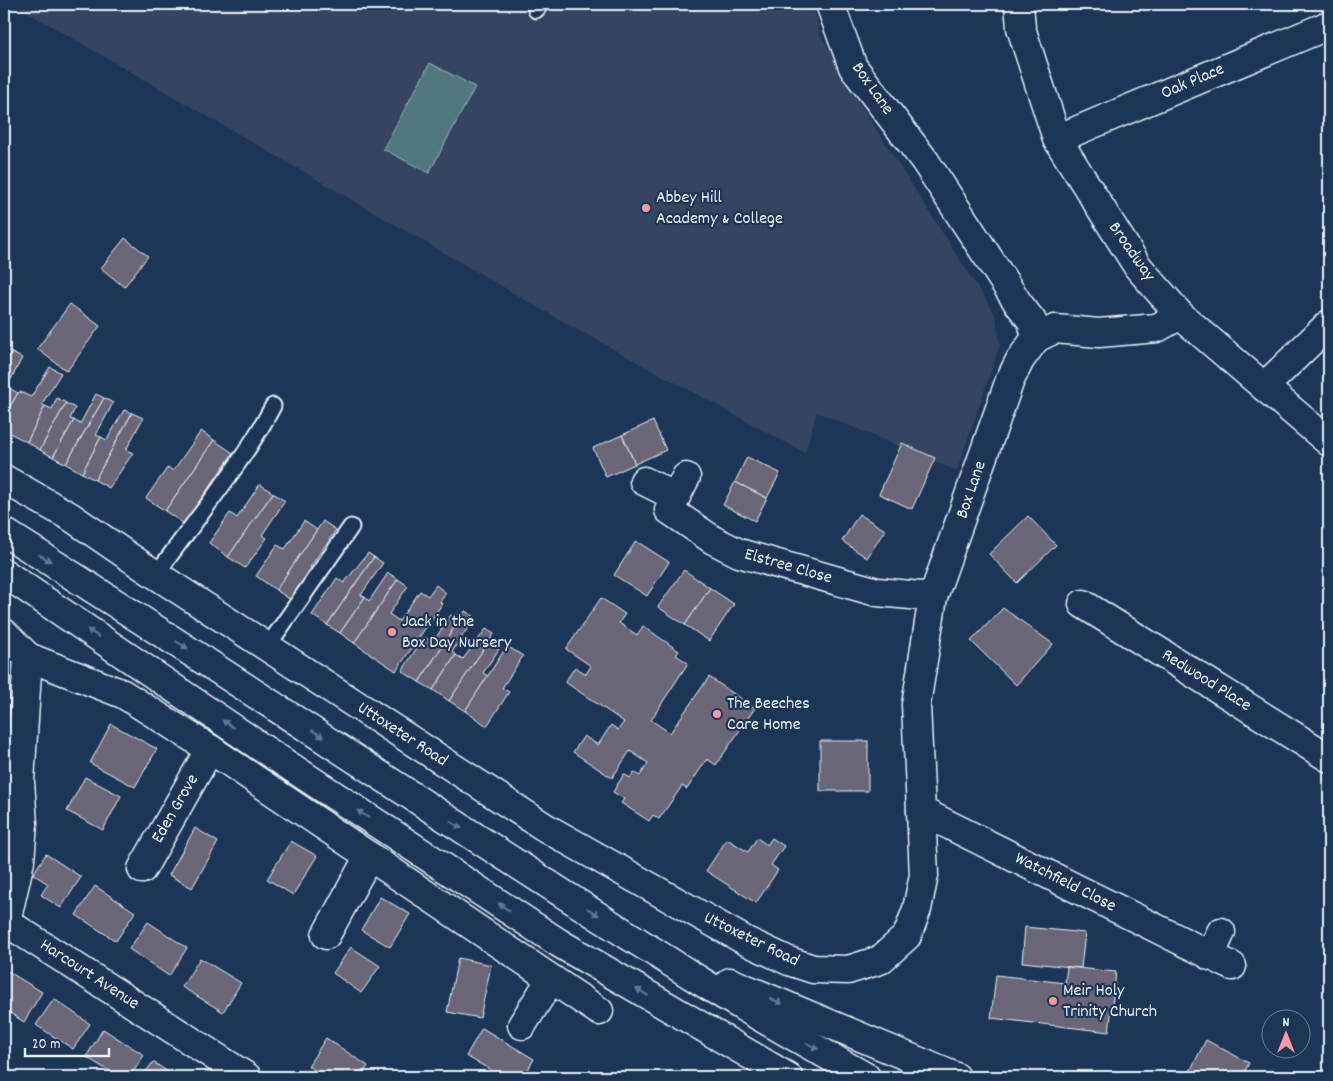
<svg xmlns="http://www.w3.org/2000/svg" width="1333" height="1081" font-family="Dekko,sans-serif">
<style>
.built{fill:#344461}
.green{fill:#4f777b;stroke:#9cb4ba}
.building{fill:#6b6677;stroke:#e8f1f8}
.lines{fill:none;stroke-linecap:round;stroke-linejoin:round}
.lane-casing{stroke:#e8f1f8;stroke-width:19}
.street-casing{stroke:#e8f1f8;stroke-width:31}
.secondary-casing{stroke:#e8f1f8;stroke-width:31}
.highway-casing{stroke:#e8f1f8;stroke-width:31}
.lane{stroke:#1d3557;stroke-width:15}
.street{stroke:#1d3557;stroke-width:28}
.secondary{stroke:#1d3557;stroke-width:28}
.highway{stroke:#1d3557;stroke-width:28}
.oneway{fill:#64778f}
.poi-dot{fill:#ff9aa2;stroke:#1d3557;stroke-width:2}
.labels{text-anchor:middle;dominant-baseline:central;stroke-width:4.5;stroke-linejoin:round;paint-order:stroke}
.street-label{font-size:18px;fill:#e8f1f8;stroke:#1d3557}
.poi-label{font-size:18px;fill:#e8f1f8;stroke:#1d3557;text-anchor:start}
</style>
<rect width="100%" height="100%" fill="#1d3557"/>
<filter id="ink" filterUnits="userSpaceOnUse"><feTurbulence type="fractalNoise" baseFrequency=".02" numOctaves="2"/><feDisplacementMap in="SourceGraphic" scale="10" xChannelSelector="R" yChannelSelector="G"/><feConvolveMatrix kernelMatrix="1 2 1 2 8 2 1 2 1" color-interpolation-filters="sRGB"/></filter>
<g filter="url(#ink)">
<path class="built" d="M13,4H813L820,34L857,99L996,316L1000,345L957,471L817,412L805,453L567,324Z"/>
<path class="green" d="M430,63L475,87L429,173L383,149Z"/>
<g class="building">
<path d="M125,238L148,256L124,287L101,268Z"/>
<path d="M70,304L100,326L67,371L37,349Z"/>
<path d="M5,348L12,353L4,366V350Z"/>
<path d="M12,353L22,358L7,387L18,393L4,416V366Z"/>
<path d="M50,367L61,373L42,404L45,406L27,442L4,430V416L18,393L20,392L31,397Z"/>
<path d="M96,394L104,398L66,464L53,457L74,420L80,424Z"/>
<path d="M57,398L66,403L40,450L27,442L45,406L52,409Z"/>
<path d="M104,398L113,403L96,435L101,437L82,473L66,464Z"/>
<path d="M66,403L75,408L70,419L74,420L53,457L40,450Z"/>
<path d="M124,410L132,413L95,480L82,473L101,437L107,440Z"/>
<path d="M132,413L143,418L126,450L133,453L109,488L95,480Z"/>
<path d="M653,421L666,450L635,464L622,435Z"/>
<path d="M201,431L214,440L165,511L146,498L168,467L173,471Z"/>
<path d="M622,435L635,464L606,477L593,448Z"/>
<path d="M214,440L233,453L184,524L165,511Z"/>
<path d="M902,443L935,458L912,509L879,494Z"/>
<path d="M747,457L780,473L767,498L735,482Z"/>
<path d="M735,482L767,498L755,521L723,505Z"/>
<path d="M260,484L273,493L228,557L209,543L230,513L237,518Z"/>
<path d="M273,493L285,501L262,535L267,538L245,568L228,557Z"/>
<path d="M859,514L885,530L867,558L842,541Z"/>
<path d="M1028,516L1056,545L1017,583L989,554Z"/>
<path d="M304,521L317,530L276,590L256,576L277,545L285,549Z"/>
<path d="M323,521L336,530L310,567L316,571L294,602L276,590Z"/>
<path d="M636,541L669,562L647,596L614,575Z"/>
<path d="M368,553L374,557L327,625L312,615L337,578L344,583Z"/>
<path d="M374,557L383,563L361,595L365,597L340,633L327,625Z"/>
<path d="M684,570L710,588L685,625L658,607Z"/>
<path d="M388,573L398,579L354,643L340,633L365,597L369,601Z"/>
<path d="M398,579L408,586L389,614L399,621L420,591L428,596L436,585L446,593L440,602L442,604L396,671L354,643Z"/>
<path d="M710,588L734,604L709,641L685,625Z"/>
<path d="M601,598L625,614L619,623L637,635L643,626L679,651L676,655L688,663L651,720L670,733L709,677L755,708L716,765L707,759L687,789L682,786L659,819L653,815L649,821L621,803L624,799L613,792L624,774L630,778L634,772L640,776L648,763L630,751L612,778L573,752L584,736L598,745L611,725L618,730L624,722L565,682L575,667L586,674L591,666L566,649Z"/>
<path d="M1003,608L1053,644L1016,685L971,641Z"/>
<path d="M465,611L475,617L452,652L456,655L433,690L419,682Z"/>
<path d="M451,615L459,620L419,682L402,671L424,637L433,642Z"/>
<path d="M486,629L494,634L449,701L433,690L456,655L463,659Z"/>
<path d="M490,639L501,646L483,673L488,676L465,711L449,701Z"/>
<path d="M507,646L523,656L502,688L509,692L487,726L465,711Z"/>
<path d="M111,724L157,749L135,787L90,763Z"/>
<rect x="820" y="741" width="48" height="50"/>
<path d="M85,777L121,796L103,830L67,811Z"/>
<path d="M195,828L218,842L192,888L169,875Z"/>
<path d="M757,838L767,845L772,838L784,846L771,865L778,870L756,903L706,871L727,839L748,852Z"/>
<path d="M291,841L317,856L293,895L267,879Z"/>
<path d="M46,854L81,877L61,908L41,895L48,884L33,874Z"/>
<path d="M95,886L135,912L116,941L76,915Z"/>
<path d="M380,897L410,914L390,947L361,930Z"/>
<path d="M148,922L187,948L169,976L129,949Z"/>
<path d="M1025,927L1085,933L1081,968L1022,962Z"/>
<path d="M351,947L380,966L361,993L333,973Z"/>
<path d="M200,958L241,983L223,1012L182,987Z"/>
<path d="M458,958L491,965L480,1018L447,1012Z"/>
<path d="M1067,967L1116,972L1109,1032L991,1018L996,975L1065,983Z"/>
<path d="M4,969L42,992L24,1022L4,1009Z"/>
<path d="M54,999L90,1024L73,1049L36,1025Z"/>
<path d="M482,1028L534,1059L524,1077H503L466,1056Z"/>
<path d="M103,1029L144,1055L130,1077H119L86,1057Z"/>
<path d="M326,1038L368,1066L360,1077H325L308,1066Z"/>
<path d="M1206,1040L1249,1063L1242,1077H1192L1188,1075Z"/>
<path d="M153,1062L176,1077H142Z"/>
</g>
<g class="lines">
<defs>
<g id="lane">
<path d="M536,10L541,4"/>
<path d="M156,575C195,519 241,467 273,406"/>
<path d="M267,647L351,527"/>
</g>
<g id="street">
<path d="M1019,4L1021,28L1057,139L1138,267L1180,315L1329,442"/>
<path d="M1057,139L1329,25"/>
<path d="M1036,338L1055,329L1099,333L1157,328L1180,315"/>
<path d="M1264,387L1329,324"/>
<path d="M686,477L669,510L713,540L739,553L877,592L933,597"/>
<path d="M4,479L71,517L144,567L546,828L746,941L789,961L813,969L848,970L880,960L907,936L917,909L924,875L916,705L933,597L1010,380L1020,360L1036,338L1032,321L1018,303L925,161L853,67L830,4"/>
<path d="M644,481L676,497"/>
<path d="M1083,604L1329,758"/>
<path d="M28,657L123,694L210,749L599,1011"/>
<path d="M921,811L1232,966"/>
<path d="M142,869L210,749"/>
<path d="M6,922L247,1077"/>
<path d="M326,935L369,856"/>
<path d="M1210,956L1221,932"/>
<path d="M522,1025L551,979"/>
</g>
<path id="secondary" d="M4,633L28,657L20,781L23,824L20,861L6,922L4,925"/>
<g id="highway">
<path d="M4,532C238,680 467,835 702,982C755,1015 811,1046 866,1077"/>
<path d="M4,573L262,748L559,943L788,1077"/>
<path d="M730,982L956,1077"/>
</g>
</defs>
<use href="#lane" class="lane-casing"/>
<use href="#street" class="street-casing"/>
<use href="#secondary" class="secondary-casing"/>
<use href="#highway" class="highway-casing"/>
<use href="#lane" class="lane"/>
<use href="#street" class="street"/>
<use href="#secondary" class="secondary"/>
<use href="#highway" class="highway"/>
</g>
<defs><path id="oneway-solid" d="M-6-.8H1V-3.2L6.5 0L1 3.2V.8H-6Z" transform="scale(1.25)"/></defs>
<g class="oneway">
<use href="#oneway-solid" transform="translate(45 558) rotate(32)"/>
<use href="#oneway-solid" transform="translate(93 633) rotate(-146)"/>
<use href="#oneway-solid" transform="translate(182 645) rotate(33)"/>
<use href="#oneway-solid" transform="translate(228 724) rotate(-146)"/>
<use href="#oneway-solid" transform="translate(318 734) rotate(34)"/>
<use href="#oneway-solid" transform="translate(363 814) rotate(-147)"/>
<use href="#oneway-solid" transform="translate(456 825) rotate(32)"/>
<use href="#oneway-solid" transform="translate(504 907) rotate(-147)"/>
<use href="#oneway-solid" transform="translate(593 912) rotate(32)"/>
<use href="#oneway-solid" transform="translate(642 992) rotate(-149)"/>
<use href="#oneway-solid" transform="translate(776 1001) rotate(23)"/>
<use href="#oneway-solid" transform="translate(812 1046) rotate(30)"/>
</g>
</g>
<g class="poi-dot">
<circle cx="646" cy="208" r="5"/>
<circle cx="392" cy="632" r="5"/>
<circle cx="717" cy="714" r="5"/>
<circle cx="1053" cy="1001" r="5"/>
</g>
<g class="labels">
<g class="street-label">
<text transform="translate(1193 82) rotate(-23)">Oak Place</text>
<text transform="translate(872 89) rotate(55)">Box Lane</text>
<text transform="translate(1131 252) rotate(55)">Broadway</text>
<text transform="translate(972 490) rotate(-71)">Box Lane</text>
<text transform="translate(788 567) rotate(16)">Elstree Close</text>
<text transform="translate(1206 681) rotate(32)">Redwood Place</text>
<text transform="translate(402 735) rotate(33)">Uttoxeter Road</text>
<text transform="translate(176 809) rotate(-60)">Eden Grove</text>
<text transform="translate(1065 883) rotate(27)">Watchfield Close</text>
<text transform="translate(751 940) rotate(26)">Uttoxeter Road</text>
<text transform="translate(89 975) rotate(33)">Harcourt Avenue</text>
</g>
<g class="poi-label">
<text x="656" y="198">Abbey Hill<tspan x="656" dy="21">Academy &amp; College</tspan></text>
<text x="402" y="622">Jack in the<tspan x="402" dy="21">Box Day Nursery</tspan></text>
<text x="727" y="704">The Beeches<tspan x="727" dy="21">Care Home</tspan></text>
<text x="1063" y="991">Meir Holy<tspan x="1063" dy="21">Trinity Church</tspan></text>
</g>
</g>
<rect width="1333" height="1081" fill="none" stroke="#1d3557" stroke-width="20"/>
<rect x="10" y="10" width="1313" height="1061" fill="none" stroke="#e8f1f8" stroke-width="2" filter="url(#ink)"/>
<g transform="translate(1286 1034)"><circle r="24" fill="#1d3557" stroke="#6e8097"/>
<path d="M0-4L9 19L0 12L-9 19Z" fill="#ff9aa2"/>
<text y="-8" font-size="14" font-weight="bold" text-anchor="middle" fill="#e8f1f8">N</text>
</g>
<path d="M25 1048v8h84v-8" fill="none" stroke="#e8f1f8" stroke-width="2.5"/>
<text x="32" y="1048" font-size="15" fill="#e8f1f8" stroke="#1d3557" stroke-width="4" paint-order="stroke">20 m</text>
</svg>
